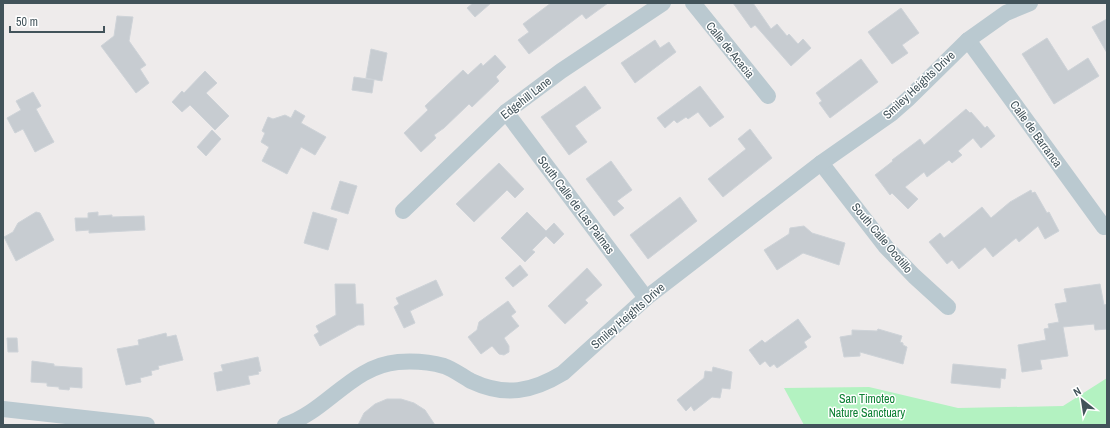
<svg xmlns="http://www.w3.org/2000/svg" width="1110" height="428" font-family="'Archivo Narrow',sans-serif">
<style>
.green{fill:#b3f2c1}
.building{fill:#c7ccd1;stroke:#ced3d8}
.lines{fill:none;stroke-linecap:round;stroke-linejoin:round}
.minor{stroke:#bac9d0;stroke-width:16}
.labels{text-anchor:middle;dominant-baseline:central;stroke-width:3;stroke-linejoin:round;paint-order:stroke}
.street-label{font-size:12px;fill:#42535a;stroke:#fff}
.park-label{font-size:12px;fill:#0e8034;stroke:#fff}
</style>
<rect width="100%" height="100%" fill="#eeebeb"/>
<path class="green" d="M1107,378V425H804L784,388L869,387L958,408L1063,406Z"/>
<g class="building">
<path d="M473,3H491L475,17L467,8Z"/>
<path d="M551,3H608L586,19L582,14L529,54L518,40L529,32L523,24Z"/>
<path d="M733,3H753L771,29L777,24L787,36L789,34L798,44L803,39L811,48L791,66L755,25L751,28Z"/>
<path d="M901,8L919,33L902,45L908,53L892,64L868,32Z"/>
<path d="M117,16L133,17L129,41L146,65L140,69L149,83L136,93L101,46L114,36Z"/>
<path d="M1107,19V53L1092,27Z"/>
<path d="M1047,38L1068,71L1088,58L1099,76L1054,104L1022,54Z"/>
<path d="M655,40L660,48L669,42L676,52L635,83L621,63Z"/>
<path d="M371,49L387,53L382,81L366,78Z"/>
<path d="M495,55L506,67L496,77L499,81L472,107L469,104L444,128L434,135L436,138L421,152L404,133L428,110L425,106L463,70L468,75L481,63L483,66Z"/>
<path d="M861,59L878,82L830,118L819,103L822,101L816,93Z"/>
<path d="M205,71L217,83L206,93L229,116L215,130L190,105L182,112L172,102L182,91L184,93Z"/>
<path d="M354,77L374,80L372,93L352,90Z"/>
<path d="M585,86L601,108L575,126L587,142L569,155L541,117Z"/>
<path d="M700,86L724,117L710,127L698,112L688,119L686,117L677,123L674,120L665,128L657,118Z"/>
<path d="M33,92L41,106L36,109L54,142L35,152L23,129L15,133L7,118L21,110L16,101Z"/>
<path d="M966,109L970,113L971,112L985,128L987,126L995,136L981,148L973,138L958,151L962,155L952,163L949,160L927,177L924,172L905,187L918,199L908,209L892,193L890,195L875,175L893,161L892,160L920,139L924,145Z"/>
<path d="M295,110L305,116L301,123L326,137L315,155L301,147L287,174L262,161L269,147L261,142L265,133L262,131L268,117L273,119L285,115L291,118Z"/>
<path d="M750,129L772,158L723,197L708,179L746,149L738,139Z"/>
<path d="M212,130L221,139L206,156L197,147Z"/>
<path d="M611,161L632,190L617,201L624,208L614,216L586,179Z"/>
<path d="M499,163L524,189L515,198L507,190L474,222L456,204Z"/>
<path d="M340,181L357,186L348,214L331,209Z"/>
<path d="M1031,190L1032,193L1035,192L1047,213L1049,212L1059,231L1045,239L1038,226L1019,242L1016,238L993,257L985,247L959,269L952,260L947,264L929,242L940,233L944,238L982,207L991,218L1010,202Z"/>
<path d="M680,197L697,221L648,259L630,235Z"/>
<path d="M36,212L40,213L54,240L16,261L4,237L13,232L18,223Z"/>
<path d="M98,212V216L112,215V217L144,216L145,230L89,233V230L76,231L75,218H88V213Z"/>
<path d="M313,212L337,219L328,250L304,243Z"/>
<path d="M527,212L546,231L554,223L564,234L554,244L546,236L532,250L535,252L525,262L501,238Z"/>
<path d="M804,226L812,233L845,243L839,265L803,253L777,270L764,250L789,234L790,228Z"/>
<path d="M520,265L528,275L513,287L505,278Z"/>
<path d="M587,268L602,285L585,300L588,303L565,324L548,306Z"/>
<path d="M436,280L443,295L410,311L415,323L404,328L394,307L399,304L396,298Z"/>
<path d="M335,284H355L356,304H363L364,325H358L320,346L314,335L319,332L316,326L336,315Z"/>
<path d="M1100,284L1104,305L1107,304V329L1095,330L1094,324L1063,327L1068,356L1040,360L1042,369L1022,372L1018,345L1046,340L1044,329L1049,328L1048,324L1059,322L1055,304L1067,302L1064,289Z"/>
<path d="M508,301L516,312L511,316L519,326L504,338L509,346V352L504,355L499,354L492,346L481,354L468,337L477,330L479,322Z"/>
<path d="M798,319L811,337L804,342L807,347L777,368L774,364L770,367L765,361L760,365L749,350L762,340L765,343Z"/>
<path d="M878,329L902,336L900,342L903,343V345L907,347L903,364L860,352V356L844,357L840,337L852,335V330L877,331Z"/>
<path d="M166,333L167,337L176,335L183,360L158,366L159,369L151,371L152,375L140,378L141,382L126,385L117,349L139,345L138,340Z"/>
<path d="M7,338H17L18,352H8Z"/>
<path d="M258,357L261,371L258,372L259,374L248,376L250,384L217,391L214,373L223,371L221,365Z"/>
<path d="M32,361L54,364V366L82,368V388L70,387L69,390L59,389V387L47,386V383L31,382Z"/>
<path d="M953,364L1006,369L1005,379L1001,378L1000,388L951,383Z"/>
<path d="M713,367L732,372L730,389L722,388L720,398L712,397L694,411L691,406L686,411L677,400L704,378L705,371L712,372Z"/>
<path d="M387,399H401L414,403L425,410L435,425H358L364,413L375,404Z"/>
</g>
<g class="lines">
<g class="minor">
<path d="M693,3L768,96"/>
<path d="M968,40L1104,227"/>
<path d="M506,112L646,298"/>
<path d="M821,163L886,247L914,276L948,307"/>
<path d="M403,211L506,112L561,71L663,3"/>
<path d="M3,409L147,425"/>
<path d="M285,425C327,411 352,366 398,362C413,361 430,362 444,366C453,369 462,376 471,381C505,397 532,392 563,373L646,298L821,163L891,114L908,99L968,40L1006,13L1030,3"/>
</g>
</g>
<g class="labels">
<g class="street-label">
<text transform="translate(730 50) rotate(51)">Calle de Acacia</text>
<text transform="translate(919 85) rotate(-43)">Smiley Heights Drive</text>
<text transform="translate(526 98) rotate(-38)">Edgehill Lane</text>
<text transform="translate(1036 134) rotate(54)">Calle de Barranca</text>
<text transform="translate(576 205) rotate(53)">South Calle de Las Palmas</text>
<text transform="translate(882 238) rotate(50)">South Calle Ocotillo</text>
<text transform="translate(628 316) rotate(-41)">Smiley Heights Drive</text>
</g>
<g class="park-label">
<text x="867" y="399">San Timoteo<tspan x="867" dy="14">Nature Sanctuary</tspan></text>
</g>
</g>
<rect width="1110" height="428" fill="none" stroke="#42535a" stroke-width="8"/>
<g transform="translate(1082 400) rotate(330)" stroke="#ffffff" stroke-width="3" paint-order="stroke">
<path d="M0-3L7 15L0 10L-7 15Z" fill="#42535a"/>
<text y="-6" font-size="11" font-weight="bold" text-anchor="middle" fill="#42535a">N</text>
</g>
<path d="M10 26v6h94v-6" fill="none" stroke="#42535a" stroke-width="2"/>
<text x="16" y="26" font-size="12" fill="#42535a" stroke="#ffffff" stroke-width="3" paint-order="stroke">50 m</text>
</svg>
